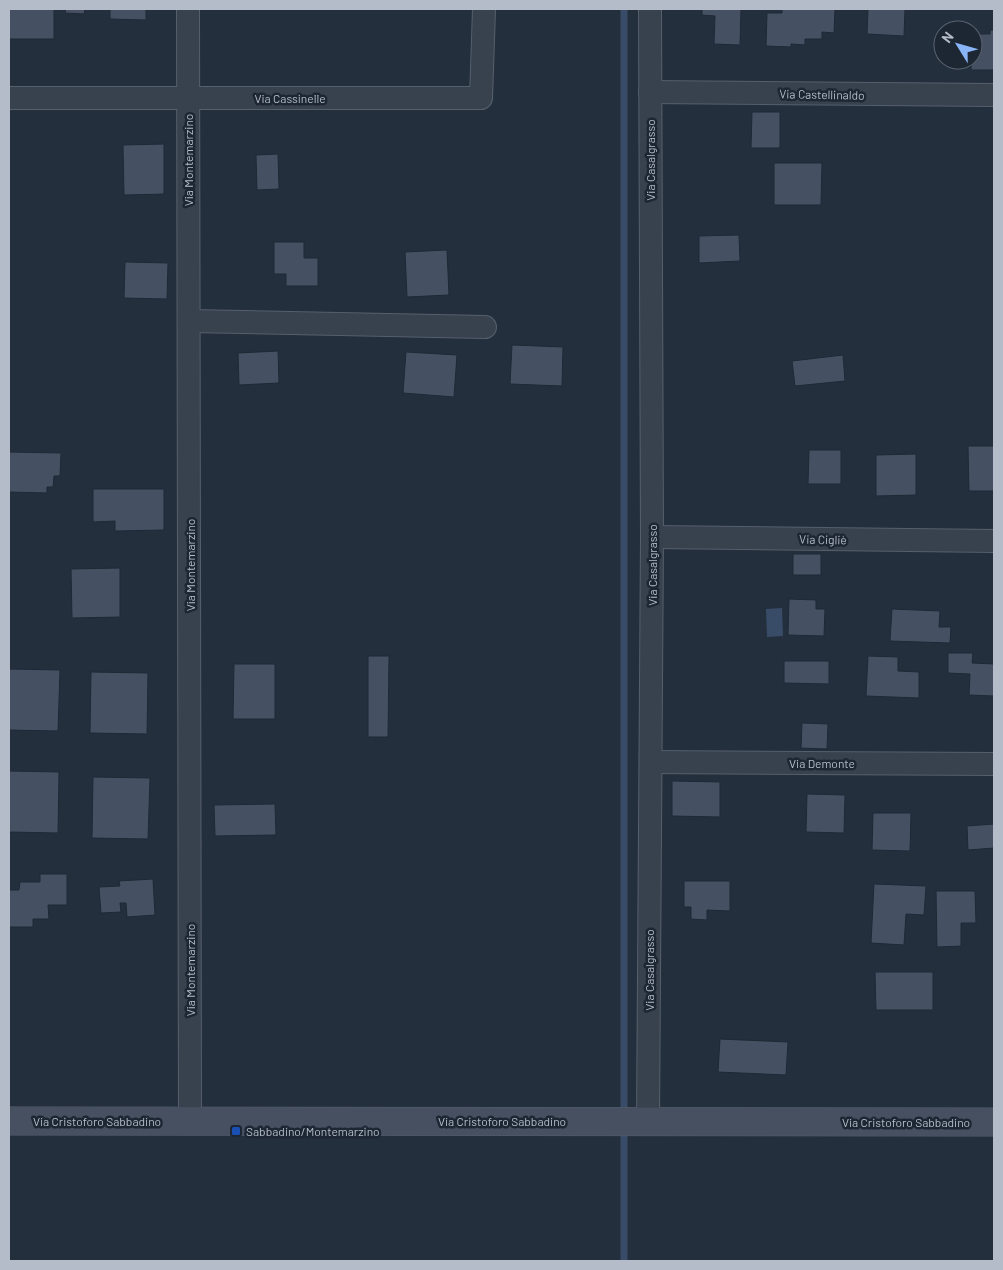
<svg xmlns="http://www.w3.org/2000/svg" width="1003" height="1270" font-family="Barlow,sans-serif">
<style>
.water{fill:#394c67}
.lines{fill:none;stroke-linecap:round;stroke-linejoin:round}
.stream{stroke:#394c67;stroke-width:7}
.building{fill:#455162;stroke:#1f2835}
.street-casing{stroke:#565f6c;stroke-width:24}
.secondary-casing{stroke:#565f6c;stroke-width:29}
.street{stroke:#38414e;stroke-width:22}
.secondary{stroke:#465061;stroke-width:28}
.transit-dot{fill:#1a4fb4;stroke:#1d2633;stroke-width:2}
.labels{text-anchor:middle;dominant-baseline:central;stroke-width:5;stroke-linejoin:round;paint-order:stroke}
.street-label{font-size:12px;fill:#b4bcc9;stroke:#1d2633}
.poi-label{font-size:12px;fill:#b4bcc9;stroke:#1d2633;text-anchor:start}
</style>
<rect width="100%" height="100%" fill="#242f3e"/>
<path class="water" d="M782,608L783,636L767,637L766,609Z"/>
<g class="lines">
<g class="stream">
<path d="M624,1116V9"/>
<path d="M624,1261V1127"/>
</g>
</g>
<g class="building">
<rect x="9" y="9" width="45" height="30"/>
<path d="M66,9H85L84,14L65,13Z"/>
<path d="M110,9H146V20L110,19Z"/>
<path d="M702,9H741L740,45L714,44L715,16L702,15Z"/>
<path d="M782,9H835L834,33L822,32V39H805V45L791,44V47L766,46L767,13H782Z"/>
<path d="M868,9H905L904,36L867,34Z"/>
<path d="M990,30H994V70H971L973,34H990Z"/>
<path d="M752,112H780V148H751Z"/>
<path d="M164,144V194L124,195L123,145Z"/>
<path d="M278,154L279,189L257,190L256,155Z"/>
<path d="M774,163H822L821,205H774Z"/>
<path d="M739,235L740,261L699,263V236Z"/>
<path d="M274,242H304V258H318V286H286V274H274Z"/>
<path d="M447,250L449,295L407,297L405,252Z"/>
<path d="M125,262L168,263L167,299L124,298Z"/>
<path d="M512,345L563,347L562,386L510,384Z"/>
<path d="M278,351L279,383L239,385L238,353Z"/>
<path d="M406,352L457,355L454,397L403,393Z"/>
<path d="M843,355L845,381L795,386L792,361Z"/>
<path d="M968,446H994V491H969Z"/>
<path d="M809,450H841V484H808Z"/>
<path d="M9,452L61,453L60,476H54L53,487H47V493L9,492Z"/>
<path d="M916,454V495L876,496V455Z"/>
<path d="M93,489H164V530L115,531V521L93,522Z"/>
<rect x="793" y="554" width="28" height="21"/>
<path d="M120,568V617L72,618L71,569Z"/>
<path d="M789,599L816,600V609H825L824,636L788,635Z"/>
<path d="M892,609L940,611L939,627H951L950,643L890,641Z"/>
<path d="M948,653H973L972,663L994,664V696L969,695L970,674L948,673Z"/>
<path d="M368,656H389L388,737H368Z"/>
<path d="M868,656L898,657V671L919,672V698L866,696Z"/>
<path d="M784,661H829V684L784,683Z"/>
<path d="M234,664H275V719H233Z"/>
<path d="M9,669L60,670L58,731L9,730Z"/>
<path d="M91,672L148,673L147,734L90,733Z"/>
<path d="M802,723L828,724L827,749L801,748Z"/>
<path d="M9,771L59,772L58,833L9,832Z"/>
<path d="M93,777L150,778L148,839L92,838Z"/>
<path d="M672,781L720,782V817L672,816Z"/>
<path d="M807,794L845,795L844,833L806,832Z"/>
<path d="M275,804L276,835L215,836L214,805Z"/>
<path d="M873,813H911L910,851L872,850Z"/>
<path d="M994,824V848L968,850L967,826Z"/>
<path d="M40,874H67V905H48L49,919H33V927H9V890H19L20,882H40Z"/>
<path d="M153,879L155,915L127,917L126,903H120L121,912L101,913L99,887L120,886L119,881Z"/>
<path d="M684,881H730V911L707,910V920L691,919V907H684Z"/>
<path d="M874,884L926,886L924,915L906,914L904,945L871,943Z"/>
<path d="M936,891H975L976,923H961V946L937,947Z"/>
<path d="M875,972H933V1010H876Z"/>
<path d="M720,1039L788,1042L786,1075L718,1072Z"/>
</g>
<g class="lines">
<defs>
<g id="street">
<path d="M188,9L190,1121"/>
<path d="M650,92L994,95"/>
<path d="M9,98H481L484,9"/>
<path d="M189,321L485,327"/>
<path d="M652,537L994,541"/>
<path d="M651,762L994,764"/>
<path d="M648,1122L652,537L650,9"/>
</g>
<path id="secondary" d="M9,1121L994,1122"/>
</defs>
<use href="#street" class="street-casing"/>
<use href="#secondary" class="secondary-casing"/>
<use href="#street" class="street"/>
<use href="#secondary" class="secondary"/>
</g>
<rect class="transit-dot" x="231" y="1126" width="10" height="10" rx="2.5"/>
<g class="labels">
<g class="street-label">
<text transform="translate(822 94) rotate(1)">Via Castellinaldo</text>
<text x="290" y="98">Via Cassinelle</text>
<text transform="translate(188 160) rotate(-90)">Via Montemarzino</text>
<text transform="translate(650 160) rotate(-90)">Via Casalgrasso</text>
<text transform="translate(823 539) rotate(1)">Via Cigliè</text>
<text transform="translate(190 565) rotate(-90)">Via Montemarzino</text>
<text transform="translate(652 565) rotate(-90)">Via Casalgrasso</text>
<text x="822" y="763">Via Demonte</text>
<text transform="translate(190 970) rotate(-90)">Via Montemarzino</text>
<text transform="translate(649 970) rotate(-90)">Via Casalgrasso</text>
<text x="97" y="1121">Via Cristoforo Sabbadino</text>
<text x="502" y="1121">Via Cristoforo Sabbadino</text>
<text x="906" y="1122">Via Cristoforo Sabbadino</text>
</g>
<g class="poi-label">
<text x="246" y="1131">Sabbadino/Montemarzino</text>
</g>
</g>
<rect width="1003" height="1270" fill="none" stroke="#b4bcc9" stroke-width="20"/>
<g transform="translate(958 45) rotate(307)"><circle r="24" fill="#1d2633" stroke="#59626f"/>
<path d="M0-4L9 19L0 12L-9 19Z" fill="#8ab4f8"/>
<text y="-8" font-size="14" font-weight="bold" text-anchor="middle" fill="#b4bcc9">N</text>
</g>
</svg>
